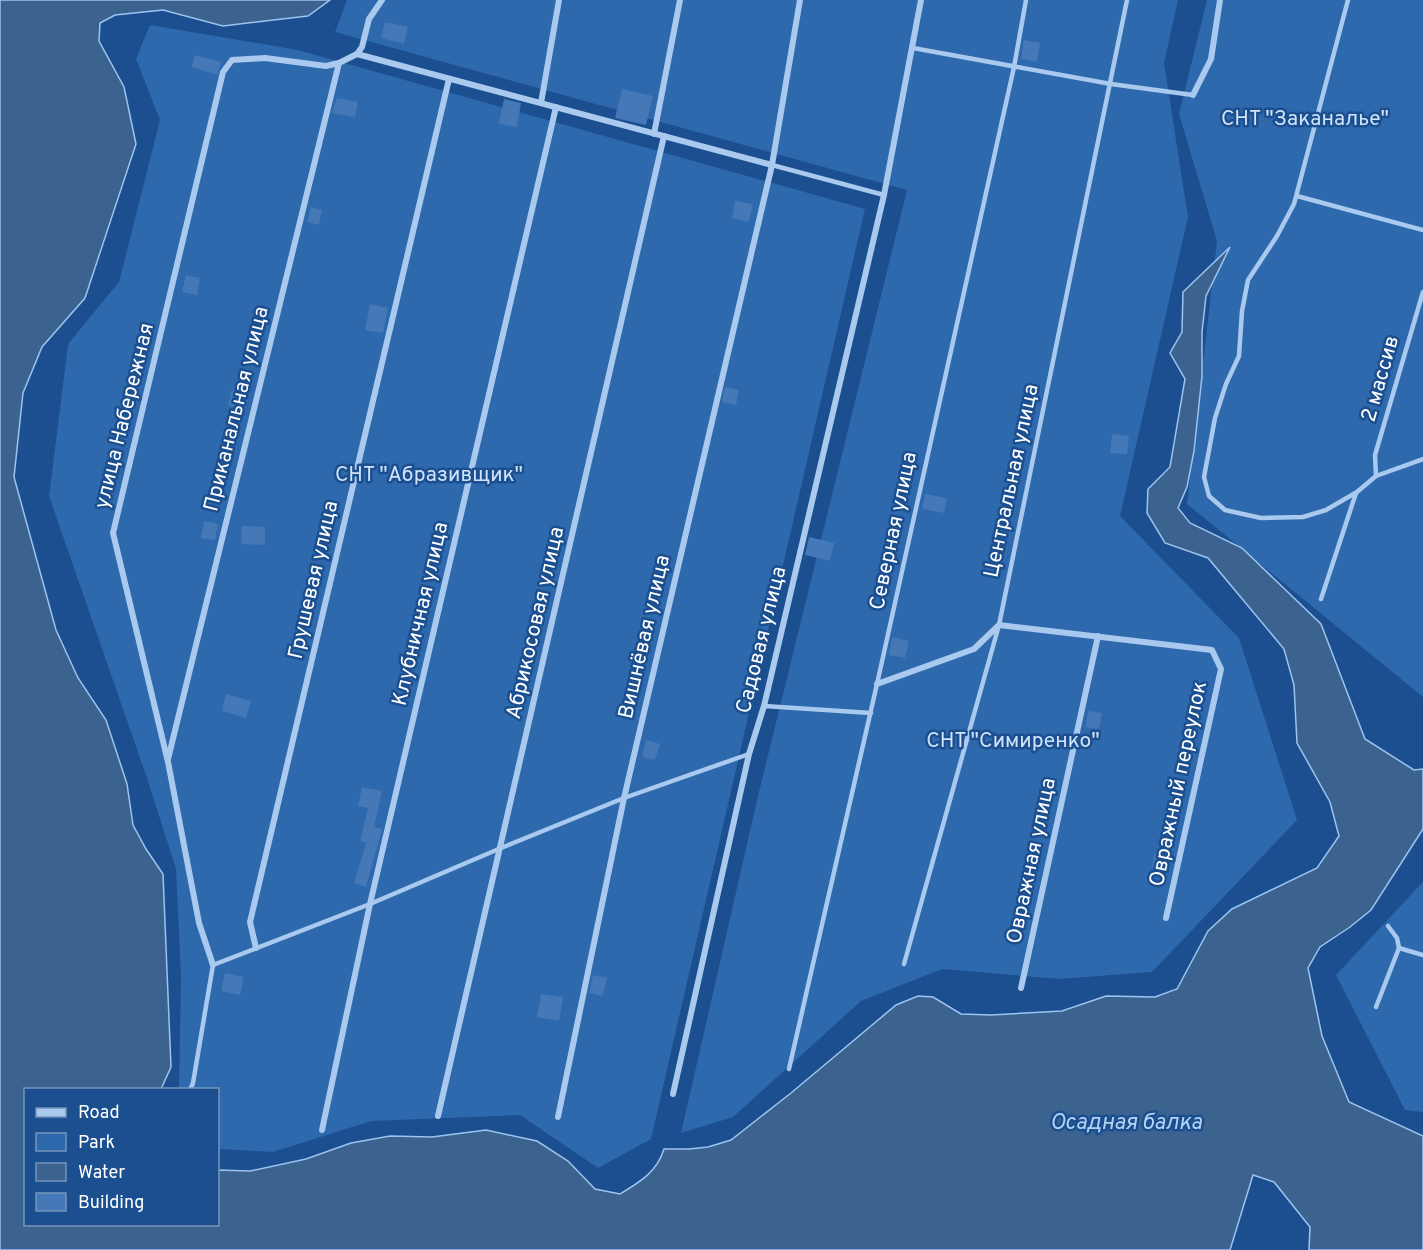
<svg xmlns="http://www.w3.org/2000/svg" width="1423" height="1250" font-family="Overpass,sans-serif">
<style>
.green{fill:#2e69ad}
.water{fill:#3c6290;stroke:#9cc4f0;stroke-width:1.5}
.building{fill:#4478b7}
.lines{fill:none;stroke-linecap:round;stroke-linejoin:round}
.lane{stroke:#a9c9ee;stroke-width:4.5}
.street{stroke:#a9c9ee;stroke-width:6}
.labels{text-anchor:middle;dominant-baseline:central;stroke-width:5;stroke-linejoin:round;paint-order:stroke}
.park-label{font-size:21px;fill:#cfe3fa;stroke:#1b4f8f}
.street-label{font-size:21px;fill:#fff;stroke:#1b4f8f}
.water-label{font-size:22px;font-style:italic;fill:#b5d3f5;stroke:#1b4f8f}
</style>
<rect width="100%" height="100%" fill="#1b4f8f"/>
<g class="green">
<path d="M347,0H1178L1164,63L1188,217L1120,516L1239,638L1297,820L1152,972L1059,979L942,969L861,1001L733,1117L681,1133L758,796L907,190L335,32Z"/>
<path d="M1207,0H1423V697L1187,504L1217,241L1179,114Z"/>
<path d="M150,25L298,50L865,209L651,1139L598,1168L520,1115L371,1121L273,1152L218,1149V1090L179,1089L181,976L176,869L147,778L49,496L68,344L119,282L160,120L136,59Z"/>
<path d="M1423,882V1112L1405,1110L1336,975Z"/>
</g>
<path class="water" d="M0,0H330L308,16L223,26L163,10L115,15L100,23L99,41L124,87L136,144L85,298L42,347L23,393L14,477L56,630L78,678L106,720L127,784L133,825L146,849L163,874L171,1067L161,1089L26,1090V1224H218V1170L250,1171L306,1159L351,1143L390,1136L432,1137L486,1130L537,1141L568,1161L595,1189L620,1194C640,1182 657,1172 664,1149H689L708,1147L731,1140L791,1093L896,1005L918,996L933,997L961,1014L991,1015L1062,1011L1106,996L1155,997L1177,989L1208,931L1232,909L1317,868L1339,836L1330,802L1297,743L1294,685L1284,649L1208,558L1165,543L1147,513L1148,489L1170,467L1185,379L1170,353L1182,332L1183,292L1230,247L1206,296L1202,332V376L1194,451L1187,487L1178,508L1190,523L1242,548L1321,624L1365,739L1414,770L1423,769V829L1371,910L1350,927L1320,947L1308,968L1322,1036L1349,1102L1423,1136V1250H1309L1310,1227L1274,1182L1253,1175L1230,1250H0Z"/>
<g class="building">
<path d="M385,22L408,27L404,44L381,38Z"/>
<path d="M1024,40L1040,43L1037,62L1021,59Z"/>
<path d="M195,55L221,62L217,75L192,67Z"/>
<path d="M622,89L653,96L646,125L615,118Z"/>
<path d="M337,98L358,102L355,117L332,113Z"/>
<path d="M504,99L521,103L517,127L499,124Z"/>
<path d="M735,201L753,204L749,222L732,218Z"/>
<path d="M311,207L322,210L319,225L307,222Z"/>
<path d="M186,275L200,278L197,295L182,292Z"/>
<path d="M370,304L388,308L383,333L365,330Z"/>
<path d="M725,387L739,390L736,405L722,402Z"/>
<path d="M232,390L249,395L245,410L228,405Z"/>
<path d="M1112,434L1129,436L1127,454L1110,453Z"/>
<path d="M925,494L947,498L944,513L922,509Z"/>
<path d="M204,521L218,524L215,540L201,538Z"/>
<path d="M242,526L265,527V545L241,544Z"/>
<path d="M809,537L834,543L830,561L805,555Z"/>
<path d="M892,637L909,641L905,658L889,655Z"/>
<path d="M226,694L251,701L246,718L222,711Z"/>
<path d="M1088,711L1102,713L1099,729L1086,727Z"/>
<path d="M646,740L660,744L655,760L642,757Z"/>
<path d="M362,787L382,791L374,827L382,829L366,887L354,883L366,843L360,841L368,808L358,806Z"/>
<path d="M1154,854L1170,856L1168,871L1152,868Z"/>
<path d="M225,973L244,977L240,995L221,991Z"/>
<path d="M593,975L607,978L603,996L589,993Z"/>
<path d="M541,994L563,997L559,1021L537,1017Z"/>
</g>
<g class="lines">
<g class="lane">
<path d="M1348,0L1294,204L1277,236L1248,280L1242,311L1239,356L1226,384L1215,418L1204,477L1209,496L1225,510L1261,518L1303,517L1326,510L1357,492L1376,476L1423,459"/>
<path d="M913,48L1111,84L1193,95"/>
<path d="M772,165L884,195"/>
<path d="M1297,196L1423,230"/>
<path d="M1376,476L1375,455L1423,292"/>
<path d="M1321,599L1356,493"/>
<path d="M764,706L871,713"/>
<path d="M1399,948L1423,955"/>
<path d="M904,964L999,625L1127,0"/>
<path d="M1376,1007L1399,948L1397,938L1388,926"/>
<path d="M789,1069L877,684L1014,67L1026,0"/>
<path d="M190,1090L193,1083L213,965L370,904L501,848L624,798L749,754"/>
</g>
<g class="street">
<path d="M357,54L772,165"/>
<path d="M1193,95L1211,59L1220,0"/>
<path d="M541,103L559,0"/>
<path d="M654,134L680,0"/>
<path d="M877,684L974,649L999,625L1212,650L1221,669L1166,918"/>
<path d="M168,759L339,63"/>
<path d="M256,948L250,922L449,79"/>
<path d="M213,965L199,923L168,762L113,533L223,72L232,60L265,58L326,66L339,63L357,54L362,47L369,19L382,0"/>
<path d="M1021,988L1098,636"/>
<path d="M673,1094L749,754L764,706L884,195L921,0"/>
<path d="M438,1116L664,136"/>
<path d="M558,1117L624,798L772,165L800,0"/>
<path d="M322,1130L370,904L556,107"/>
</g>
</g>
<g class="labels">
<g class="park-label">
<text x="1305" y="119">СНТ "Заканалье"</text>
<text x="429" y="475">СНТ "Абразивщик"</text>
<text x="1013" y="741">СНТ "Симиренко"</text>
</g>
<g class="street-label">
<text transform="translate(1381 379) rotate(-74)">2 массив</text>
<text transform="translate(237 409) rotate(-76)">Приканальная улица</text>
<text transform="translate(125 416) rotate(-76)">улица Набережная</text>
<text transform="translate(1012 481) rotate(-78)">Центральная улица</text>
<text transform="translate(894 531) rotate(-78)">Северная улица</text>
<text transform="translate(314 580) rotate(-77)">Грушевая улица</text>
<text transform="translate(421 614) rotate(-77)">Клубничная улица</text>
<text transform="translate(536 623) rotate(-77)">Абрикосовая улица</text>
<text transform="translate(645 637) rotate(-77)">Вишнёвая улица</text>
<text transform="translate(762 640) rotate(-76)">Садовая улица</text>
<text transform="translate(1179 784) rotate(-78)">Овражный переулок</text>
<text transform="translate(1032 861) rotate(-78)">Овражная улица</text>
</g>
<g class="water-label">
<text x="1126" y="1123">Осадная балка</text>
</g>
</g>
<rect x="24" y="1088" width="195" height="138" fill="#1b4f8f" stroke="#7695bc" stroke-width="1.5"/>
<rect x="36" y="1108" width="30" height="9" fill="#a9c9ee" stroke="#7695bc" stroke-width="1.5"/>
<text x="78" y="1118" font-size="18" fill="#ffffff">Road</text>
<rect x="36" y="1133" width="30" height="18" fill="#2e69ad" stroke="#7695bc" stroke-width="1.5"/>
<text x="78" y="1148" font-size="18" fill="#ffffff">Park</text>
<rect x="36" y="1163" width="30" height="18" fill="#3c6290" stroke="#7695bc" stroke-width="1.5"/>
<text x="78" y="1178" font-size="18" fill="#ffffff">Water</text>
<rect x="36" y="1193" width="30" height="18" fill="#4478b7" stroke="#7695bc" stroke-width="1.5"/>
<text x="78" y="1208" font-size="18" fill="#ffffff">Building</text>
</svg>
